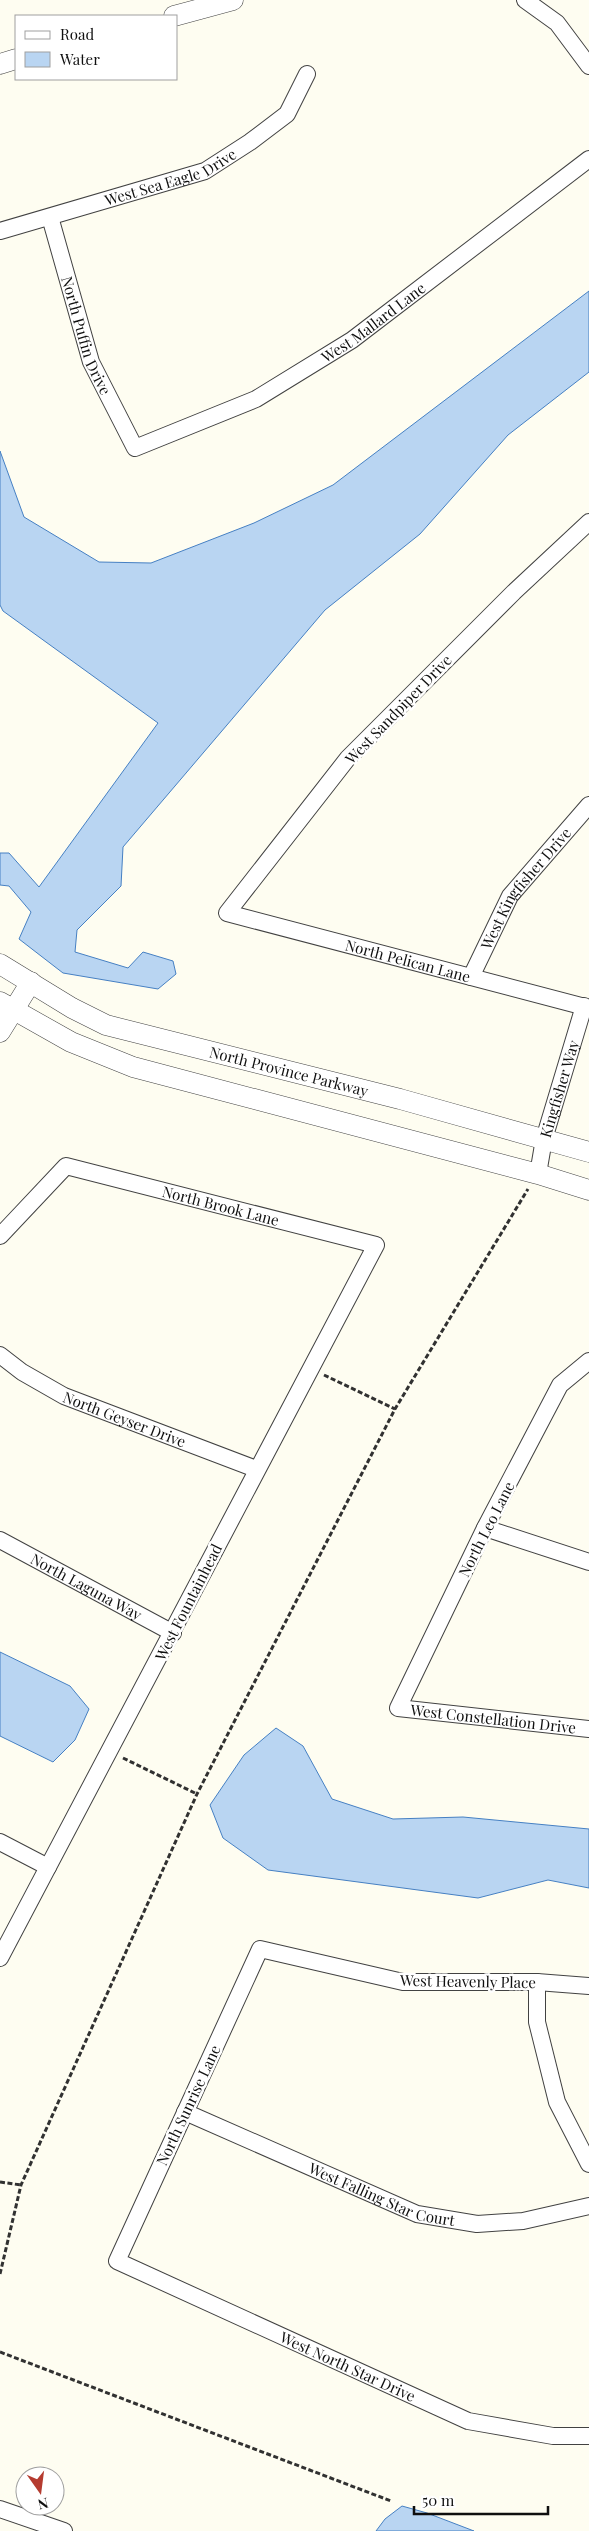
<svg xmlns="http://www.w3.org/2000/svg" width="589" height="2531" font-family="'Playfair Display',serif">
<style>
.water{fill:#b9d5f2;stroke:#4680c3}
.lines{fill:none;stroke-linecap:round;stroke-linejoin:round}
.minor-casing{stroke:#424242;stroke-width:18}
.tertiary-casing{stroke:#424242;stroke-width:21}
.path{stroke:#313131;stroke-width:3;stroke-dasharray:5 2.5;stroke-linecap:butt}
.minor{stroke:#fff;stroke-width:16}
.tertiary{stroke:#fff;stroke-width:20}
.labels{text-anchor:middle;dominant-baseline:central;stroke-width:5;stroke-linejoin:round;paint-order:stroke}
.street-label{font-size:15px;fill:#0f0f0f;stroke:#fff}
</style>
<rect width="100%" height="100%" fill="#fefdf1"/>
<g class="water">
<path d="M589,291V372L508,435L420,534L325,610L123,847L121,886L77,930L75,952L128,968L143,952L173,961L176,974L158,989L63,973L19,939L31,912L9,886L0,885V853H9L39,887L158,723L3,611L0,605V451L24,517L99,562L151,563L254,523L333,485Z"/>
<path d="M0,1652L70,1686L89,1709L75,1740L53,1762L0,1736Z"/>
<path d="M276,1728L303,1746L332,1799L393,1819L463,1817L589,1829V1888L548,1880L478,1898L268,1870L223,1838L210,1805L244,1755Z"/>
<path d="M402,2506L427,2513L474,2531H376L385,2519Z"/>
</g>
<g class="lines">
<defs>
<g id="minor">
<path d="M525,0L557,23L589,66"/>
<path id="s1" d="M50,217L91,362L135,448L256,399L352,340L589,159"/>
<path id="s2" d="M0,231L205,171L250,142L287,114L307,74"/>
<path id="s3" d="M589,522L514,592L348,758L227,913L589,1008"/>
<path id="s4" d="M471,977L510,896L589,805"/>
<path id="s5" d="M538,1174L544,1139L584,1006"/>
<path id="s6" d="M0,1236L66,1166L376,1245L0,1958"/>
<path id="s7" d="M0,1355L22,1372L64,1396L256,1469"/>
<path id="s8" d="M589,1361L560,1385L485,1528L398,1708L589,1729"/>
<path d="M485,1528L589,1562"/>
<path id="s9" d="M0,1540L173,1633"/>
<path d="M0,1842L48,1867"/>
<path d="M537,1982V2022L557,2102L589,2164"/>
<path id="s10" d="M589,1986L537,1982H403L260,1949L117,2261L468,2421L553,2436H589"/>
<path id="s11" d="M185,2112L417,2214L477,2224L523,2221L589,2206"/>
<path d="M0,2509L64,2531"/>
</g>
<g id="tertiary">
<path d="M174,16L233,0"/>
<path d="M0,64L16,59"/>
<path id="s12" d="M0,964L72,1008L106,1025L400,1099L589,1152"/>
<path d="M0,1002L71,1042L133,1067L538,1174L589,1190"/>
<path d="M0,1032L31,982"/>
</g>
</defs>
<use href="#minor" class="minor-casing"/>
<use href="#tertiary" class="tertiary-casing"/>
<g class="path">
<path d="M324,1375L395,1409"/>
<path d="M123,1758L197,1794"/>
<path d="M0,2182L21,2185"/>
<path d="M0,2274L21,2185L197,1794L395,1409L528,1189"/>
<path d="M0,2352L391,2501"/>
</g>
<use href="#minor" class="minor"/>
<use href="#tertiary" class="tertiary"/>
</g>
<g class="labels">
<g class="street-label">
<text stroke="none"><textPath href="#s2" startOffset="179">West Sea Eagle Drive</textPath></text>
<text stroke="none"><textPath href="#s1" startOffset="518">West Mallard Lane</textPath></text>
<text stroke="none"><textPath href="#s1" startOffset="124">North Puffin Drive</textPath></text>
<text transform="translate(398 709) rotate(-46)">West Sandpiper Drive</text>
<text stroke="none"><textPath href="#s4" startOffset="105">West Kingfisher Drive</textPath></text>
<text stroke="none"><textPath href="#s3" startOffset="721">North Pelican Lane</textPath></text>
<text stroke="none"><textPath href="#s12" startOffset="311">North Province Parkway</textPath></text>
<text stroke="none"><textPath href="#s5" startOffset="88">Kingfisher Way</textPath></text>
<text stroke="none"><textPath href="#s6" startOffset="256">North Brook Lane</textPath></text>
<text stroke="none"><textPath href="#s7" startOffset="141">North Geyser Drive</textPath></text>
<text transform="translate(486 1529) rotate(-63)">North Leo Lane</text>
<text stroke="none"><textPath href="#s9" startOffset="98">North Laguna Way</textPath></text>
<text transform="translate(188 1602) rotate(-63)">West Fountainhead</text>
<text stroke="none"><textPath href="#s8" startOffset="495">West Constellation Drive</textPath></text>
<text transform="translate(468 1981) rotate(1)">West Heavenly Place</text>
<text transform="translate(188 2105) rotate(-65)">North Sunrise Lane</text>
<text stroke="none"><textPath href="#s11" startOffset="214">West Falling Star Court</textPath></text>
<text stroke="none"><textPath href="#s10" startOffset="930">West North Star Drive</textPath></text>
</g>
</g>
<rect x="15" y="15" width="162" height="65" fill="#ffffff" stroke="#9f9f9f"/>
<rect x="25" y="31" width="25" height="8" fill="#ffffff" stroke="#9f9f9f"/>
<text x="60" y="40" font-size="15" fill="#0f0f0f">Road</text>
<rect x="25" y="52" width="25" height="15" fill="#b9d5f2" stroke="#9f9f9f"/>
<text x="60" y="65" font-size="15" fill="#0f0f0f">Water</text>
<g transform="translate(40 2491) rotate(166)"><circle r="24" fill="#ffffff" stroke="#9f9f9f"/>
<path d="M0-4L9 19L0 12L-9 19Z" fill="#b53c30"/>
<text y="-8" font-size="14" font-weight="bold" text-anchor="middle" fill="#0f0f0f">N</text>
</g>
<path d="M414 2506v8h134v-8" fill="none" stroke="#0f0f0f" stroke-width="2.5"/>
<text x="422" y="2506" font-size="15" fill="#0f0f0f" stroke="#ffffff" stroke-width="4" paint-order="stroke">50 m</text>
</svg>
